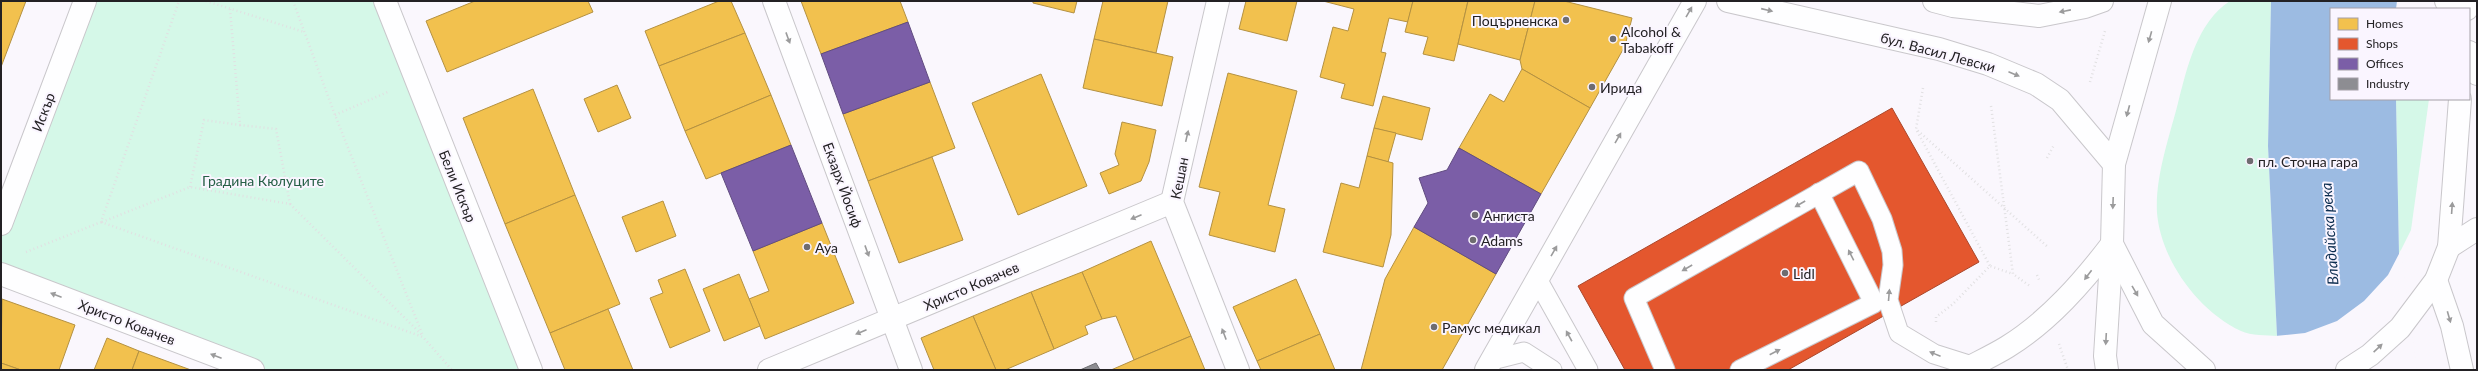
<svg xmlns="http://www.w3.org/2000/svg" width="2478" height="371" font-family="Lato,sans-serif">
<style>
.green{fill:#d5f8e8}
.water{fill:#9cbbe2}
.pier{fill:#faf7fd}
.homes{fill:#f2c14e;stroke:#b49141}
.shops{fill:#e4572e;stroke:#aa472b}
.offices{fill:#7b5ea7;stroke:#614c80}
.industry{fill:#8d8d92;stroke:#6d6d71}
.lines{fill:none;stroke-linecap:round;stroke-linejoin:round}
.service-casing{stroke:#c9c7cb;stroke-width:21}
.minor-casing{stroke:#c9c7cb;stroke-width:24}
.tertiary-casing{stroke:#c9c7cb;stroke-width:24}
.secondary-casing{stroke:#c9c7cb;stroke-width:24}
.primary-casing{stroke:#c9c7cb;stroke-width:24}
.path{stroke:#e1e0e2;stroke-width:2.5;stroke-dasharray:1 3;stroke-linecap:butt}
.service{stroke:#fefeff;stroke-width:19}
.minor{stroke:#fefeff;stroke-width:22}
.tertiary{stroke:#fefeff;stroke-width:22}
.secondary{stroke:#fefeff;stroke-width:22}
.primary{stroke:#fefeff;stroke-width:22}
.oneway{fill:#9b9b9c}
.poi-dot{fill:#6e6c70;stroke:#faf5ff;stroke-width:1.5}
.labels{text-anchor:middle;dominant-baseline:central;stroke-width:4;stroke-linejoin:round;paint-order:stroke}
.poi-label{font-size:14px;fill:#232124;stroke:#faf5ff;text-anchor:start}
.street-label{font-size:14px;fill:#232124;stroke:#faf5ff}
.park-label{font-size:14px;fill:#266047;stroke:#faf5ff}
.water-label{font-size:15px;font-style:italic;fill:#0b2c4f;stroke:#faf5ff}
</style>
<rect width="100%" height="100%" fill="#faf7fd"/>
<g class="green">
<path d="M85,1H384L531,370H258L1,273V228Z"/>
<path d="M2230,1H2271L2268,146L2277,336C2267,335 2251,336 2241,331C2198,311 2161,260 2157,213C2155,177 2169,138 2178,103C2187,68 2197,22 2230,1Z"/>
<path d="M2396,99H2429L2411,230L2399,254Z"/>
</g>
<path class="water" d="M2271,1H2397L2396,9H2331V99H2396L2399,254L2415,370H2286L2277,336L2268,146Z"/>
<path class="pier" d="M2401,250L2417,370H2284L2275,336L2305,333L2337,321L2364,301L2388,275Z"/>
<g class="homes">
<path d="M1,1H26L1,67Z"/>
<path d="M475,1H588L593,12L447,72L426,21Z"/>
<path d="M719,1H731L745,33L659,66L645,31Z"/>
<path d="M801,1H900L908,22L821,54Z"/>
<path d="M1033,1H1077L1074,13L1033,3Z"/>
<path d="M1103,1H1168L1156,53L1094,39Z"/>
<path d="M1246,1H1297L1287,41L1239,29Z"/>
<path d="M1323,1H1413L1408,22L1389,18L1381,52L1386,53L1373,106L1341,98L1345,84L1320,77L1333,27L1348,31L1354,9Z"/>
<path d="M1413,1H1468L1454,61L1423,54L1428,37L1405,32Z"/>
<path d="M1468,1H1535L1520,60L1458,44Z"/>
<path d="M1535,1H1564L1632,18L1625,46L1590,108L1522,69L1520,60Z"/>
<path d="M745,33L771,95L685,131L659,66Z"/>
<path d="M1094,39L1173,57L1162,106L1083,88Z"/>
<path d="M1522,69L1590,108L1541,194L1459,148L1490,94L1504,102Z"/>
<path d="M1228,73L1297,91L1268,205L1285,209L1275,252L1209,235L1220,192L1199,187Z"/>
<path d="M1041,74L1087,186L1018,215L972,103Z"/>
<path d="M930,82L955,148L868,181L843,114Z"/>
<path d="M617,85L631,118L598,132L584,99Z"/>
<path d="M533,89L575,195L505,224L463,118Z"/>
<path d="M771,95L791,145L706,179L685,131Z"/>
<path d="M1383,96L1430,108L1422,140L1374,128Z"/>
<path d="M1122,122L1156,130L1149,162L1141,181L1109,194L1100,173L1119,165L1115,154Z"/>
<path d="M1374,128L1396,133L1388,162L1367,156Z"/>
<path d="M1367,156L1393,163L1391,235L1383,267L1323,252L1341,183L1359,188Z"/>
<path d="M932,157L963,240L899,263L868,181Z"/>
<path d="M575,195L620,304L550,333L505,224Z"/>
<path d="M663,201L676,236L636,252L622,217Z"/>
<path d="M822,223L854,303L765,339L749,299L769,291L753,251Z"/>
<path d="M1414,227L1496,274L1442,370H1361L1385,279Z"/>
<path d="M1151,241L1191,336L1134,360L1116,316L1102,319L1082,272Z"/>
<path d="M685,269L710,331L670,348L650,298L663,293L658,280Z"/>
<path d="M1082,272L1102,319L1085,326L1088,334L1054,349L1031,292Z"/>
<path d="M739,274L760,326L724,341L703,289Z"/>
<path d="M1296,279L1320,334L1257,361L1233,307Z"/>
<path d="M1031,292L1054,349L1005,370H996L973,316Z"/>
<path d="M2,299L75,325L59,370H21L1,363Z"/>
<path d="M608,309L633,370H565L550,333Z"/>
<path d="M973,316L996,370H934L921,338Z"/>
<path d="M1320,334L1335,370H1261L1257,361Z"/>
<path d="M1191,336L1205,370H1111L1134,360Z"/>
<path d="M107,338L139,351L132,370H94Z"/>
<path d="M139,351L191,370H132Z"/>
<path d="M1,363L21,370H1Z"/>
</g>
<path class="shops" d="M1892,108L1979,262L1788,370H1625L1578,286Z"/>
<g class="offices">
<path d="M908,22L930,82L843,114L821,54Z"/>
<path d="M791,145L822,223L753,251L721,173Z"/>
<path d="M1459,148L1541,194L1496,274L1414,227L1428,203L1419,178L1447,170Z"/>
</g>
<path class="industry" d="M1096,363L1100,370H1080Z"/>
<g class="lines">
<defs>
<g id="service">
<path d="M1537,279L1588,370"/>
<path d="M1492,360L1524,352L1552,370"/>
<path d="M1665,370L1634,298L1859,171L1882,219L1892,251L1893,265L1888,300L1899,333L1934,354L1972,366"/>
<path d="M1740,370L1874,303L1819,193"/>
</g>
<g id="minor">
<path d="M385,1L531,370"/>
<path d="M774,1L911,370"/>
<path d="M1218,1L1172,202L1238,370"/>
<path d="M1,224L85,1"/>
<path d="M1,274L253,370"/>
<path d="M2436,280L2452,326L2462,370"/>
<path d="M769,370L1172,202"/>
<path d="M1486,370L1695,1"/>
</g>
<path id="tertiary" d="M2107,370L2105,356L2112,244"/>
<g id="secondary">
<path d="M2469,52L2477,74"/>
<path d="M2449,247L2477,229"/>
</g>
<g id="primary">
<path d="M1728,1L1939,49L1988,64L2036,84L2060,100L2114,164"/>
<path d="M1934,1L1953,6L2039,16L2085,7L2102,1"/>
<path d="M2160,1L2114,164L2112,244L2153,324L2204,370"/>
<path d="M2446,1L2450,9"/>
<path d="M2467,9L2468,1"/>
<path d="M1964,370C1979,362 1994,355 2007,347C2049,321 2083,282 2112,244"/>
<path d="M2347,370L2370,355L2400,328L2436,280L2449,247L2460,99"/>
</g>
</defs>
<use href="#service" class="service-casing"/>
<use href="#minor" class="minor-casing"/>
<use href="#tertiary" class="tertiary-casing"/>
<use href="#secondary" class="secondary-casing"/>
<use href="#primary" class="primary-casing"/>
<g class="path">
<path d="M206,1L304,32"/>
<path d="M293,1L335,115L423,336"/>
<path d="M2090,82L2105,31"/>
<path d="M1923,88L1916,129L2049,248"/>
<path d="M1991,106L2013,274L2030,286"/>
<path d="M335,115L390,91"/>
<path d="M1917,131L1990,266"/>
<path d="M2047,158L2054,145"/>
<path d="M190,187L204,120L240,125L230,9"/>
<path d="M290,204L422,335"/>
<path d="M101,222L423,337L452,370"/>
<path d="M102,222L190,187L290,204L276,129L240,125"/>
<path d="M26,252L101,222L179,1"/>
<path d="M2037,275L2040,282"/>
<path d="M1936,322V317L1953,304L1990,266L2013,274"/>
<path d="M2059,344L2068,370"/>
</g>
<use href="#service" class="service"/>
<use href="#minor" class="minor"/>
<use href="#tertiary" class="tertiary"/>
<use href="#secondary" class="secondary"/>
<use href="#primary" class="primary"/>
</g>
<defs><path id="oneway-solid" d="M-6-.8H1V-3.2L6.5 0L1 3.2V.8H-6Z"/></defs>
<g class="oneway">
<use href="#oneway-solid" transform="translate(1767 10) rotate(13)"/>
<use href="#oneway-solid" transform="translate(2065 11) rotate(169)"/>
<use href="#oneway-solid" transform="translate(1689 12) rotate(-60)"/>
<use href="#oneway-solid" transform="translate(2150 37) rotate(106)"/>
<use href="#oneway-solid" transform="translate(788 38) rotate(70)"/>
<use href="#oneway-solid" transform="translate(2014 74) rotate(23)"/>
<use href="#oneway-solid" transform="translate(2128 111) rotate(105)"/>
<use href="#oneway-solid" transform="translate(1187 136) rotate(-77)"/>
<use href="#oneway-solid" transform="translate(1618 138) rotate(-60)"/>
<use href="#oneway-solid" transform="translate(2113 203) rotate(92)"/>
<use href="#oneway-solid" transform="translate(1800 204) rotate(150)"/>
<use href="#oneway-solid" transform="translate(2452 208) rotate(-86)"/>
<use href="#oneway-solid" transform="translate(1136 217) rotate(157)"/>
<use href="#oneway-solid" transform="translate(867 251) rotate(70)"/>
<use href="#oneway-solid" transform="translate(1554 251) rotate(-60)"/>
<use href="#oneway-solid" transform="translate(1851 255) rotate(-117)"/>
<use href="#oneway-solid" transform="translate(1687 268) rotate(150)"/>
<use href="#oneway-solid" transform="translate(2088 275) rotate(127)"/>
<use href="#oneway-solid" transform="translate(2135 291) rotate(60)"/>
<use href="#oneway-solid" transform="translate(56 295) rotate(-159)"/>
<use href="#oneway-solid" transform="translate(1889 295) rotate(-85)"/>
<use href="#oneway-solid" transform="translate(2449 317) rotate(74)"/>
<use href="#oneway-solid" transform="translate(861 332) rotate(157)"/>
<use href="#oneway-solid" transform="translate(1224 334) rotate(-111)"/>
<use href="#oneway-solid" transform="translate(1569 336) rotate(-119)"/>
<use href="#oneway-solid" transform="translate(2106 339) rotate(93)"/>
<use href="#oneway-solid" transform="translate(2378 348) rotate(-43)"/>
<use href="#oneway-solid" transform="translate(1775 352) rotate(-27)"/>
<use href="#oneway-solid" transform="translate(1935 354) rotate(-158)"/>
<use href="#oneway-solid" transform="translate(216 356) rotate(-159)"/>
</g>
<g class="poi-dot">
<circle cx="1566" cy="20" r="4"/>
<circle cx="1613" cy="39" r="4"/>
<circle cx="1592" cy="87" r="4"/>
<circle cx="2250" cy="161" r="4"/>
<circle cx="1475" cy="215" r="4"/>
<circle cx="1473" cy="240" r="4"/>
<circle cx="807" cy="247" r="4"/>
<circle cx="1785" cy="273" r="4"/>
<circle cx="1434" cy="327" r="4"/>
</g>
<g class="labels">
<g class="poi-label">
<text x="1558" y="20" text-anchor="end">Поцърненска</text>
<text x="1621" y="31">Alcohol &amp;<tspan x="1621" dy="16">Tabakoff</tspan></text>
<text x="1600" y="87">Ирида</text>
<text x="2258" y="161">пл. Сточна гара</text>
<text x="1483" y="215">Ангиста</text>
<text x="1481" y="240">Adams</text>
<text x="815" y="247">Aya</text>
<text x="1793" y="273">Lidl</text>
<text x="1442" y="327">Рамус медикал</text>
</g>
<g class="street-label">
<text transform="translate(1938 52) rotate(15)">бул. Васил Левски</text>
<text transform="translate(43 112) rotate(-69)">Искър</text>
<text transform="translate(1179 178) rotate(-79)">Кешан</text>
<text transform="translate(843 185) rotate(70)">Екзарх Йосиф</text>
<text transform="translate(458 186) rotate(68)">Бели Искър</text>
<text transform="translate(971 286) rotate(-23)">Христо Ковачев</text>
<text transform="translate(127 322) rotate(21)">Христо Ковачев</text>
</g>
<g class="park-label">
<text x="263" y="180">Градина Кюлуците</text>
</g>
<g class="water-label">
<text transform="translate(2329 234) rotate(-94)">Владайска река</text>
</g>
</g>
<rect width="2478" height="371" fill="none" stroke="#232124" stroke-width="4"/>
<rect x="2330" y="8" width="140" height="92" fill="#faf5ff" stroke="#a4a0a7"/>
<rect x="2338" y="18" width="20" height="12" fill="#f2c14e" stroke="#a4a0a7"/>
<text x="2366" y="28" font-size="12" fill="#232124">Homes</text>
<rect x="2338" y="38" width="20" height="12" fill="#e4572e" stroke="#a4a0a7"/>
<text x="2366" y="48" font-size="12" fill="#232124">Shops</text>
<rect x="2338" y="58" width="20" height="12" fill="#7b5ea7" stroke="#a4a0a7"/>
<text x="2366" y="68" font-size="12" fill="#232124">Offices</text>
<rect x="2338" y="78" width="20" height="12" fill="#8d8d92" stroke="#a4a0a7"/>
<text x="2366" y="88" font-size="12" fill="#232124">Industry</text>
</svg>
